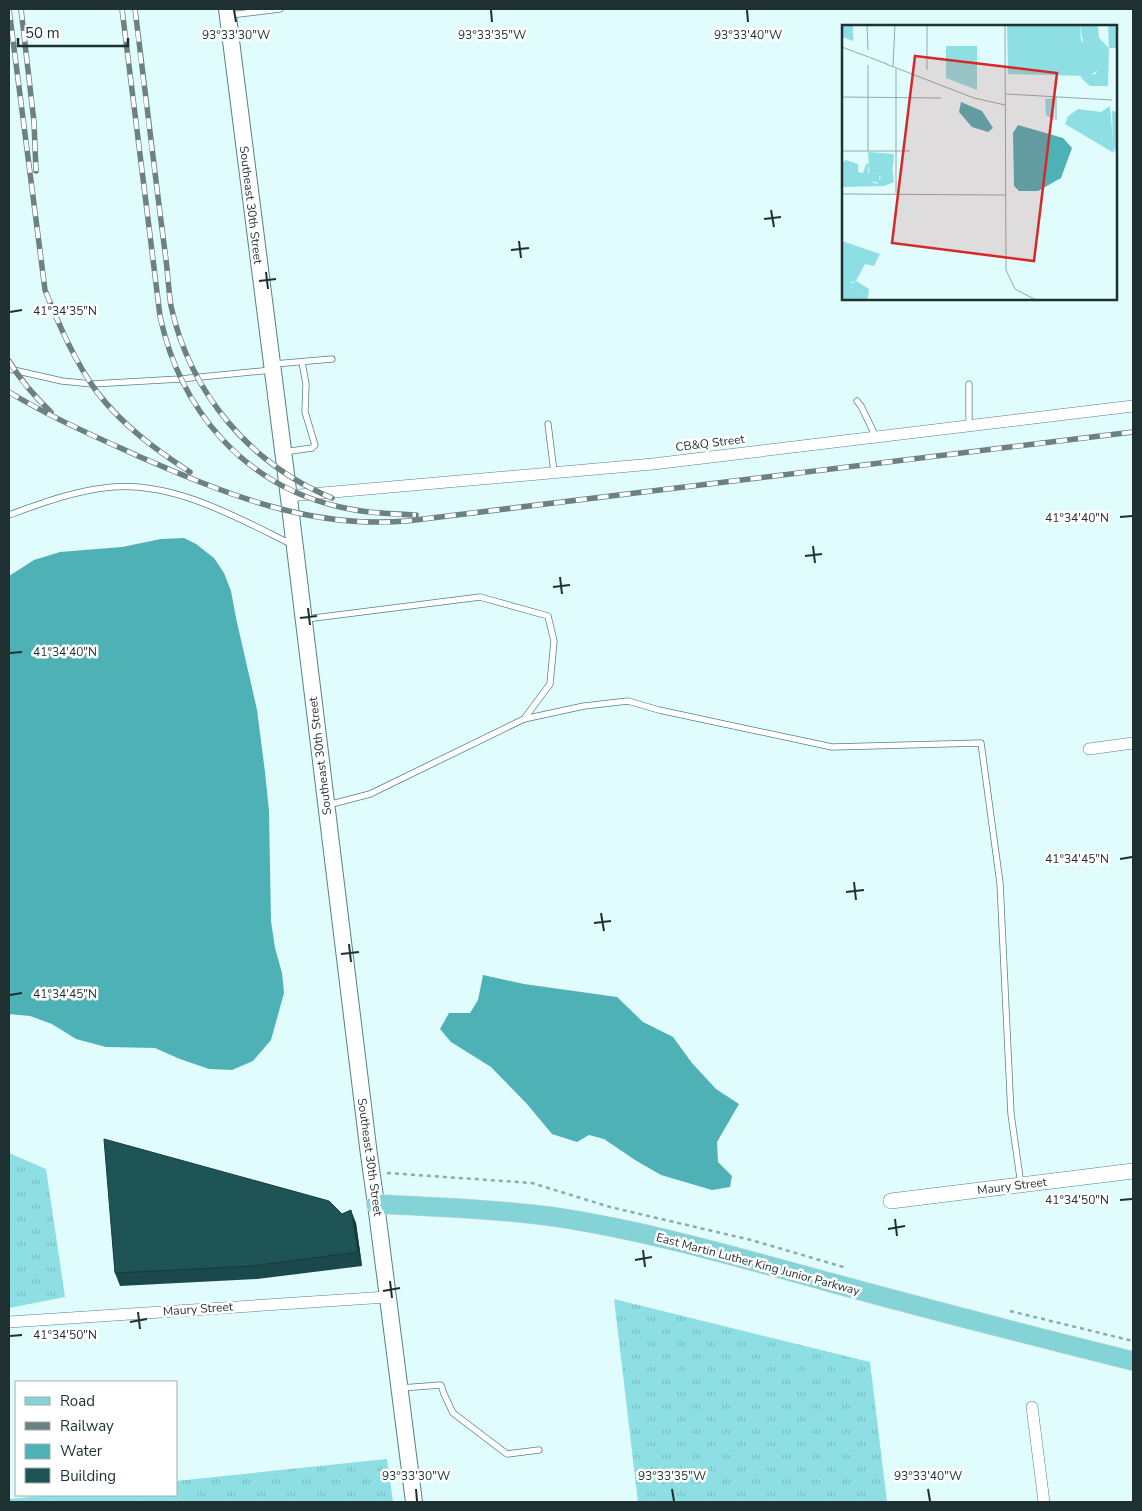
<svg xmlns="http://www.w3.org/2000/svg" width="1142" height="1511" font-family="'Nunito Sans',sans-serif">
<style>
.grass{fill:url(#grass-tufts)}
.water{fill:#4eb1b6}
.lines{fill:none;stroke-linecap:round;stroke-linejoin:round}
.service-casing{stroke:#568284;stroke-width:7}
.minor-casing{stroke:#568284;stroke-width:12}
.tertiary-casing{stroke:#568284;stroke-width:16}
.secondary-casing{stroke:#568284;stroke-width:18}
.primary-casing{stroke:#dbdede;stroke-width:20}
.path{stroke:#91a9aa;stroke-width:2.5;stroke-dasharray:4 4;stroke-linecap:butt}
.service{stroke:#fff;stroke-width:5.5}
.minor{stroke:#fff;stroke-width:11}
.tertiary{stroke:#fff;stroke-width:15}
.secondary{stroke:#fff;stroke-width:16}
.primary{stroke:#84d4d7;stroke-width:19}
.rail-casing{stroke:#6b8182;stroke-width:5.5}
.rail{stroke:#fff;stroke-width:4;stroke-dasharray:11;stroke-linecap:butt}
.wall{fill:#1b484a}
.shaded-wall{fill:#163b3c}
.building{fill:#1f5456;stroke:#163b3c}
.ticks{fill:none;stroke:#1e3031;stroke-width:2}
.labels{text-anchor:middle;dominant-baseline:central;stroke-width:5;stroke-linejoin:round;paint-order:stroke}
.street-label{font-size:12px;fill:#1e3031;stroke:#fff}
.inset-road{fill:none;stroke:#92aaab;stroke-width:1}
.view{fill:#d62828;fill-opacity:0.15;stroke:#d62828;stroke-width:2.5}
.inset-edge{fill:none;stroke:#1e3031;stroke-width:2.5}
.ticks-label{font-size:12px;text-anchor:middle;fill:#1e3031;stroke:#fff;stroke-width:5;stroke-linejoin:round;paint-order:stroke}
</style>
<defs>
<pattern id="grass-tufts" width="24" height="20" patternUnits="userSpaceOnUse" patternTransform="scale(1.25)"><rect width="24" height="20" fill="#8ddfe3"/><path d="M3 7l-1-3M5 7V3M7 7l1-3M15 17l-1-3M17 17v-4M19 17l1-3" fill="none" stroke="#79c0c3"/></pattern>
</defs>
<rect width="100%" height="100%" fill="#e0fcfd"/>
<g class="grass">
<path d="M9,1153L46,1169L65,1297L9,1308Z"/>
<path d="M614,1299L870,1362L887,1502H638Z"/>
<path d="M387,1459L393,1502H9V1499L50,1495H176V1481Z"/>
</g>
<g class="water">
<path d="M184,538L196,544L214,558L224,573L231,591L236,618L257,710L265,772L269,811L271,921L275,948L282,973L284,993L271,1040L253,1061L232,1070L209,1069L180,1059L155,1048L106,1047L76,1039L52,1024L30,1016L9,1014V576L34,560L60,552L122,547L161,539Z"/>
<path d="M483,975L524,984L617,997L643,1022L673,1037L692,1063L716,1089L739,1104L717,1142L718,1162L732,1176L730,1187L712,1190L661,1175L635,1160L604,1139L589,1135L577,1142L552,1134L527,1104L491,1067L451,1042L440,1029L449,1013H470L478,1000Z"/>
</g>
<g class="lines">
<defs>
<g id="service">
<path d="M230,15L280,9"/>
<path d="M274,364L332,359"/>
<path d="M9,369L62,381L92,384L180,379L272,370"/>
<path d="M969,384V426"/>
<path d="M857,401L861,406L876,437"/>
<path d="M548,424L554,472"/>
<path d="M284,452L312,448L315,445L305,412L306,384L302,362"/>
<path d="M9,515C42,503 77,490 112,487C176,482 238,518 293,545"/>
<path d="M306,619L480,597L548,616L554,641L550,684L524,719L370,794L328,805"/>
<path d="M524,719L584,706L628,701L659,710L832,747L981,743L1000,883L1011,1114L1021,1185"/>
<path d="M401,1388L441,1385L444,1394L453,1413L507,1454L539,1450"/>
</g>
<g id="minor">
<path d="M288,496L653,464L1133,406"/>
<path d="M1089,749L1133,743"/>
<path d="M9,1322L387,1297"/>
<path d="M1032,1407L1044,1502"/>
</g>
<path id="tertiary" d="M891,1201L1133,1171"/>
<path id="secondary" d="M227,9L286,474L369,1155L376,1204L414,1502"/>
<path id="primary" d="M376,1204C436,1207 496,1209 555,1217C648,1231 741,1258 832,1283C932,1310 1032,1336 1133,1361"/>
</defs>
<use href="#service" class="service-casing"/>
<use href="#minor" class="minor-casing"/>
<use href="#tertiary" class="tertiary-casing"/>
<use href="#secondary" class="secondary-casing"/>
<use href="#primary" class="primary-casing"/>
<g class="path">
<path d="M387,1173L532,1183L610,1207L751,1240L847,1268"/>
<path d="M1010,1311L1133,1341"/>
</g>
<use href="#service" class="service"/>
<use href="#minor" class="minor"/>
<use href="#tertiary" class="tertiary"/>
<use href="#secondary" class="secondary"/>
<use href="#primary" class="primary"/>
<defs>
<g id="rail">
<path d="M9,9L45,290C59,325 75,362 97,392C122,425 156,450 190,472"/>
<path d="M21,9L34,122L36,171"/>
<path d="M122,9L160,316C180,410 244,485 340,507C365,513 391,514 416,515"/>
<path d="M135,9C142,71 150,134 158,197C161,220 164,244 167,268C168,280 169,293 171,306C190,393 250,464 332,498"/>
<path d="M9,361C21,381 34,396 51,412"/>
<path d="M9,392C50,417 94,436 138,456C226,494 309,529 407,521L1133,432"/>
</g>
</defs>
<use href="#rail" class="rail-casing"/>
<use href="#rail" class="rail"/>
</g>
<path class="wall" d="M342,1214L356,1223L362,1266L257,1279L120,1286L115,1273Z"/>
<path class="shaded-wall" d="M351,1210L356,1223L362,1266L358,1252Z"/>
<path class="building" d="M104,1139L329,1201L342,1214L351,1210L358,1252L252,1266L115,1273Z"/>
<path class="ticks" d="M234,10L236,22M491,10L492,22M747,10L748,22M771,210L774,227M764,219L781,217M519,241L521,258M511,250L529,248M266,272L268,289M259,281L276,279M10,312L22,310M1120,517L1132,516M813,546L815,563M805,556L822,554M560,577L562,594M553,587L570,585M308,608L310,625M300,618L317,616M10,653L22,652M1120,859L1132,857M854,882L856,900M846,892L864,890M601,913L604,931M594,923L611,921M349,944L351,962M341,954L359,952M10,995L22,993M1120,1200L1132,1199M895,1219L897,1236M888,1229L905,1226M643,1250L645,1267M635,1260L652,1257M390,1281L392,1298M383,1291L400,1288M138,1312L140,1329M130,1322L147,1319M10,1336L22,1335M416,1489L417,1501M672,1489L674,1501M928,1489L930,1501"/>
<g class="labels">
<g class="street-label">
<text transform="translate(251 205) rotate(83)">Southeast 30th Street</text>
<text transform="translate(710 443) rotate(-7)">CB&amp;Q Street</text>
<text transform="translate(320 756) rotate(-97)">Southeast 30th Street</text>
<text transform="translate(370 1157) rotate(82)">Southeast 30th Street</text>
<text transform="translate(1012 1186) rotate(-7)">Maury Street</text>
<text transform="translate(758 1264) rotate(15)">East Martin Luther King Junior Parkway</text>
<text transform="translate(198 1309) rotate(-4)">Maury Street</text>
</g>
</g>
<g transform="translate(842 25)">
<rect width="275" height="275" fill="#e0fcfd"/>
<path d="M165,0H238L239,15L257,40L256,45L247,51L166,49ZM266,0H275V23H267ZM104,21H135V65L104,53ZM213,73L212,95L204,90L203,74ZM270,86L275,87V129L271,122ZM26,127L52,129L51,142L34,148L37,149L38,158L28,156ZM0,216L38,229L32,241L23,239L14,256L9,257V262L26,272L24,275L0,274Z" fill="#8ddfe3"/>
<path d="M238,0H256L257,13L267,23L266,61H248L241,55L238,50L254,49L257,40L242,22ZM268,81L272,128L223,99L226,91L236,84L259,87ZM4,135L16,139V147L21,148L24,139L27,138L26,147L31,152L28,156L35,159L39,153L32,142L50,141L52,157L42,161L0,162V138ZM14,256L27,264L26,272L6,260Z" fill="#8ddfe3"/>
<path d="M0,0H11V16L0,12Z" fill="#8ddfe3"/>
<path d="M119,77L140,86L151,103L146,107L130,102L117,87ZM176,100L221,113L230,123L219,153L196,166H177L172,161L171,108Z" fill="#4eb1b6"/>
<path class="inset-road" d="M25,0L26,25M85,0V45M163,0L164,245L173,264L194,275M0,22L45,39M44,39L132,73L163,80M26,40V126M51,41L53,0M164,69L270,75M0,72L99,73M214,95V72M0,126H68M54,168V44M0,169L163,170"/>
<path class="view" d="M73,31L215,48L192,236L50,218Z"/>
<rect width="275" height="275" class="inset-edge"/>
</g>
<g class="ticks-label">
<text x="236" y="39">93°33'30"W</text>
<text x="492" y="39">93°33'35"W</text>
<text x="748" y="39">93°33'40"W</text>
<text x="65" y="315">41°34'35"N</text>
<text x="1077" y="522">41°34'40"N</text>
<text x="65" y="656">41°34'40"N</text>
<text x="1077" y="863">41°34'45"N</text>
<text x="65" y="998">41°34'45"N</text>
<text x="1077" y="1204">41°34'50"N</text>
<text x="65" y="1339">41°34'50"N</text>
<text x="416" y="1480">93°33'30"W</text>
<text x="672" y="1480">93°33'35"W</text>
<text x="928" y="1480">93°33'40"W</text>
</g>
<rect width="1142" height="1511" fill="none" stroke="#1e3031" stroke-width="20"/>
<rect x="15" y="1381" width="162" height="115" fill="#ffffff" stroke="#a5acad"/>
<rect x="25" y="1397" width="25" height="8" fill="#84d4d7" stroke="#a5acad"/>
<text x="60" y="1406" font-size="15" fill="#1e3031">Road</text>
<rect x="25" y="1422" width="25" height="8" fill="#6b8182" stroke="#a5acad"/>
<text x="60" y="1431" font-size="15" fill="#1e3031">Railway</text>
<rect x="25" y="1444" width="25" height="15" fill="#4eb1b6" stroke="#a5acad"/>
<text x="60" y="1456" font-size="15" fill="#1e3031">Water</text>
<rect x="25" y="1468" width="25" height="15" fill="#1f5456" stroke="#a5acad"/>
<text x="60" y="1481" font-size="15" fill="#1e3031">Building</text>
<path d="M18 38v8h110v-8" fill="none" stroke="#1e3031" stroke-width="2.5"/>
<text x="25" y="38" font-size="15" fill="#1e3031" stroke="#ffffff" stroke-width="4" paint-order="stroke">50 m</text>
</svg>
